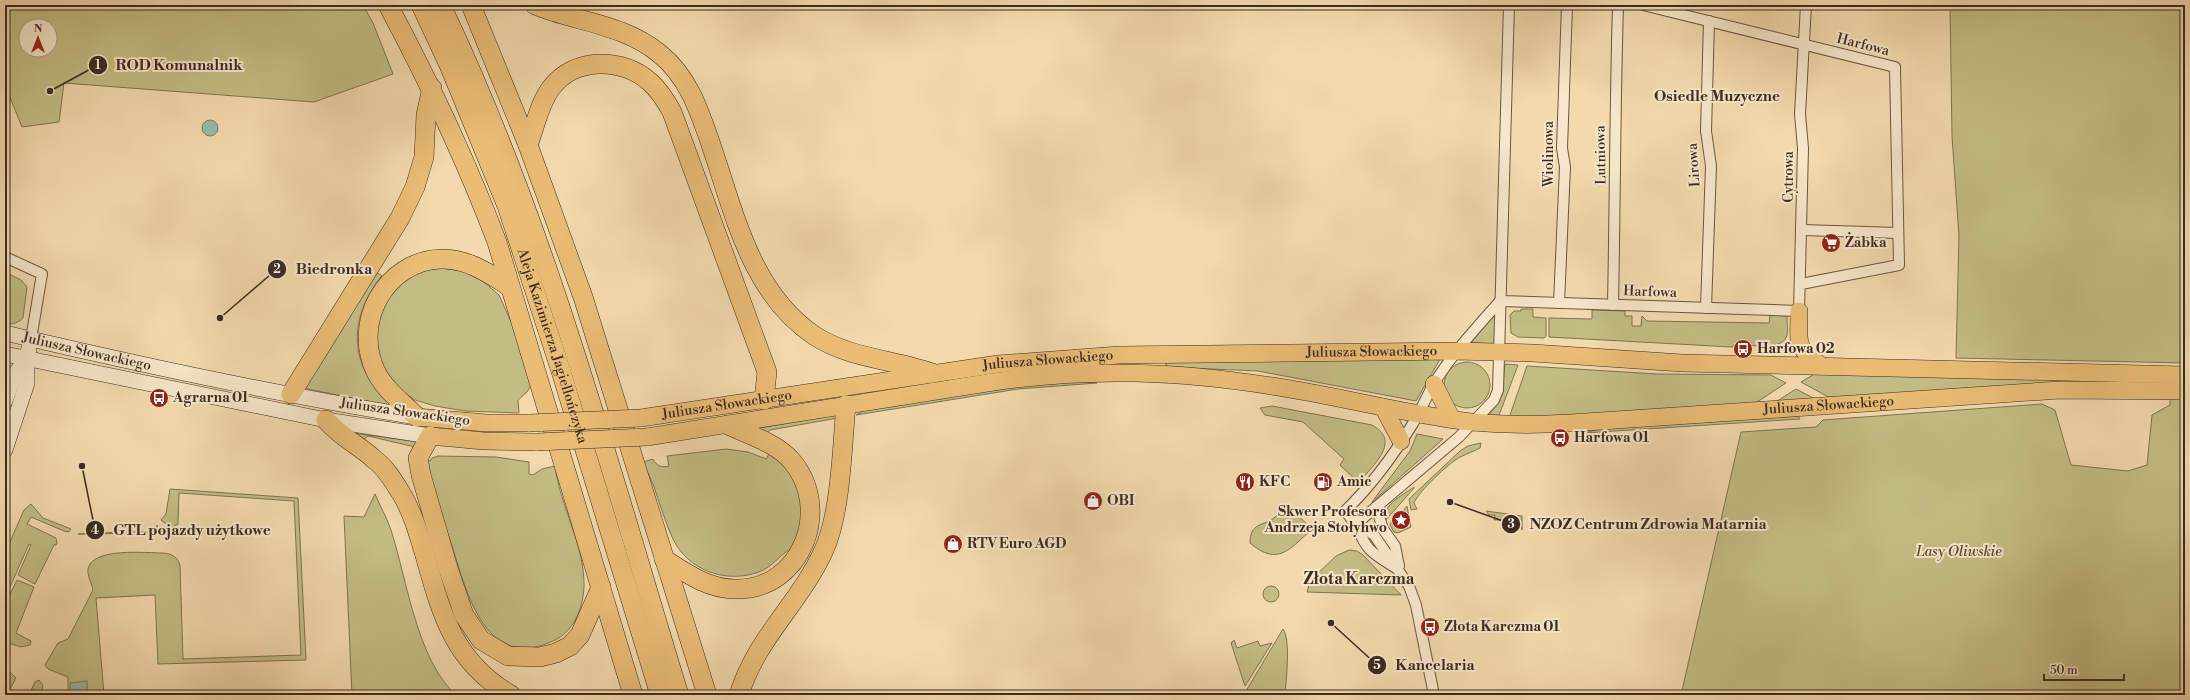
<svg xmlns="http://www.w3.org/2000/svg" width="2190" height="700" font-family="'Libre Bodoni',serif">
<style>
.green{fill:#c3bd84;stroke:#807453;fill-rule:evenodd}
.water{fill:#9bbaad;stroke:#758175}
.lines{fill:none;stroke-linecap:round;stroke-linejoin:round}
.minor-casing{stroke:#6a5745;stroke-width:12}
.secondary-casing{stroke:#3c2b22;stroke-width:16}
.primary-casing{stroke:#3c2b22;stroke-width:18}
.motorway-casing{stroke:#3c2b22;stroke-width:20}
.minor{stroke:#f7e7ca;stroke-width:10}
.secondary{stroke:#f7e7ca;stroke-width:15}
.primary{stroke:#eabd76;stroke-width:17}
.motorway{stroke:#eabd76;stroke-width:19}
.primary-bridge-casing{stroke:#3c2b22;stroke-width:18;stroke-linecap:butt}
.primary-bridge{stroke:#eabd76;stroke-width:17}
.labels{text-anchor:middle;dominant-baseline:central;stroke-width:4;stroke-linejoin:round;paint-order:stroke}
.street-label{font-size:14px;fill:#3c2b22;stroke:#f7e7ca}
.poi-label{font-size:14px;font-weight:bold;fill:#3c2b22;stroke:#f7e7ca;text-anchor:start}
.park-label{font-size:14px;font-style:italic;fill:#574836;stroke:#f7e7ca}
.neighbourhood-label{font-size:15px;font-weight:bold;fill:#3c2b22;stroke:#f7e7ca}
.quarter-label{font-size:16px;font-weight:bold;fill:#3c2b22;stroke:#f7e7ca}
.leader{fill:none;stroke:#3c2b22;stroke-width:1.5}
.callout-dot{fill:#3c2b22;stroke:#f7e7ca;stroke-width:1.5}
.mark-label{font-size:12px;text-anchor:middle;font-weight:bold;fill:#fff}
.callout-label{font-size:15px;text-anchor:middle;font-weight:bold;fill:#3c2b22;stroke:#f7e7ca;stroke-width:4;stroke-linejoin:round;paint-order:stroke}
</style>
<rect width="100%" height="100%" fill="#f3daad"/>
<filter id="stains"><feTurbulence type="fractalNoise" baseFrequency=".005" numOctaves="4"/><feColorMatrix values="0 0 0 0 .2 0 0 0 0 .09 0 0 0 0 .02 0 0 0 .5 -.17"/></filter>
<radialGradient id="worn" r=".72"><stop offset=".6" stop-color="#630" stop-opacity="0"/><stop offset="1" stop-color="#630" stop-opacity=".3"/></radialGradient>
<g class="green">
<path d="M5,5H363L373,23L393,74L314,102L64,83L59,122L22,127L5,85ZM26,26H50V50H26Z"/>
<path d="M1950,5H2185V363L1956,358L1959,236L1952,136Z"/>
<path d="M440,268L463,271L484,282L499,295L512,324L531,385L527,392L518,400L519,413L465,411L435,406L415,400L401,391L379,365L373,326L385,299L402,282L421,271Z"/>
<path d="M375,271L382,276C355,308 347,350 374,386C379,393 386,400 392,406L303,388Z"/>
<path d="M5,272L21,280L27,287L23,318C18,323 12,325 5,324Z"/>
<path d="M1521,309H1533V317L1546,318V336L1544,338L1518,337L1511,333L1510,315L1514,311H1521Z"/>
<path d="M1592,310L1625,311V316H1632V326H1641L1642,316L1647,321L1769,323L1770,315L1787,316C1787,322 1788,329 1787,335C1783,353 1747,342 1732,347L1549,337V318L1592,319Z"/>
<path d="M1496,312L1494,344L1472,343V341Z"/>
<path d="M1440,359L1416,401L1258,371L1166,367V362Z"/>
<circle cx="1467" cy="385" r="23"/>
<path d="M1505,364L1518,365L1498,418L1489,415L1496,406L1502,394Z"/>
<path d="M1527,366L1657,374L1771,375L1786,383L1754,404L1627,413L1509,418Z"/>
<path d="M1816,373L2185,382L1832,399L1801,382Z"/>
<path d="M1063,381L1097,383L1018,389L856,415L869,408L1009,385Z"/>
<path d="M1796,389L1817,400L1774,403Z"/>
<path d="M2170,398L2185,399V695H1681L1741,432L1816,427L1823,420L2042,404L2055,410L2071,465L2128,471L2147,465L2152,415L2170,405Z"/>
<path d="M1272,406L1372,425C1402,442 1373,464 1359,483L1340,465L1344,459L1303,422L1265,415L1260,408Z"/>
<path d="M839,414L838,418L770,430L766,434L754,429Z"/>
<path d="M1798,416L1800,419L1584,433L1599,429Z"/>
<path d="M353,433L419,442L415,447L368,436L362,441Z"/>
<path d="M1417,434L1443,439L1372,502L1410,451Z"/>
<path d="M1481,443L1480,448C1474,451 1467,454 1460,457C1449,463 1418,492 1414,503L1417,509L1411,510L1409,499L1460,451L1468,446Z"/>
<path d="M726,449L748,452L766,459L770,452L788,466L805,506L796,547C782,550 774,568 756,573C724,583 688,570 673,539C665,522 660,504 654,487C651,478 646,470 643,462L653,459C657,466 661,468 669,466L667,456Z"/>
<path d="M438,456L496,457L529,462V474L533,475L542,469L555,466C560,507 585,545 584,587C583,608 574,632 553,641C481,674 465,583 449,537C445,523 438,511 433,498C428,486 426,472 423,460L430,461L432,458Z"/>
<path d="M1414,487V488L1384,522C1382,505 1401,496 1414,487Z"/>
<path d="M170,489L298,498L306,660L158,664L155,595L96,598L104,695H68V677L48,669L45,665L58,643L68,639L93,590C92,584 87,576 88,569C92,547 146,553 163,553C172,554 178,557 180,566L183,659L301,655L294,501L179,493L178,524L171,528L161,520L166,514Z"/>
<path d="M375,494C380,506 387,518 391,530C407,580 417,660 456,695H352L344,516L364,517Z"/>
<path d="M31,504L43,518L71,529L69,532L64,531L31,517L27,524L56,538L57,543L56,545H54L35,584L18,575L31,545L29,544L5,598V553L24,510Z"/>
<path d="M1287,505L1312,529C1290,549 1278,567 1250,543C1250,522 1263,527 1275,517C1279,514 1283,509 1287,505Z"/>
<path d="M1407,506L1411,527L1398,533L1394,532L1390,525L1394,517L1396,519Z"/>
<path d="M1486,511L1522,516V530L1521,519L1494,520L1495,515H1489Z"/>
<path d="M157,525L158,530L155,533L78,534L152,531Z"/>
<path d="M1349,550L1357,551L1363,555L1401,595L1307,592L1310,581L1336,556Z"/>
<path d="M17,580L34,587L16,633L31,641L30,645L21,647L5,642V604Z"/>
<circle cx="1271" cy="594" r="8"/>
<path d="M1283,629C1291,640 1286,681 1285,695H1247L1246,691Z"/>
<path d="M1234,640L1237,648L1258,641L1260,646L1272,643L1245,686L1231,643Z"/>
<path d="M9,671L16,678L7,695H5V680Z"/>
<path d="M39,680L43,685L41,695H29L35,682Z"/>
</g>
<g class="water">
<circle cx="210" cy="128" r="8"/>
<path d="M87,681V695H71L70,683Z"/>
</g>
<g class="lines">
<defs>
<g id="minor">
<path d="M1643,5L1895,67L1899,265L1801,284"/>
<path d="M1802,230L1898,233"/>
<path d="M5,257L42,274L31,339"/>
<path d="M1500,301L1799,311L1803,148L1800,114L1806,5"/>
<path d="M1559,303L1565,167L1562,148L1567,5"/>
<path d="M1613,305C1615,205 1615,105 1618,5"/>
<path d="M1706,308L1711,166L1706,131L1709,21"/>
<path d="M1376,507L1383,529L1395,546L1399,566"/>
<path d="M1356,524L1459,437L1494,400L1498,390L1509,5"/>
<path d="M1356,524C1366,551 1372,553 1396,568"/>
<path d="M1434,695L1416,605L1409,586L1374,535L1356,524L1345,511C1371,486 1393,456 1412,425C1420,412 1426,398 1433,385C1452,354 1476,328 1500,301"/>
</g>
<g id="secondary">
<path id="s1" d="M5,333C141,365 279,395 417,417"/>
<path d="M5,354L326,420L430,436"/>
<path d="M5,401L15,374L27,358"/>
<path d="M5,450L27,383V358L29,348"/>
</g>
<g id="primary">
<path d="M1799,311C1799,343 1794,347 1822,366"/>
<path d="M1434,384L1452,419"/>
<path d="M1383,407L1401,441"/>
<path d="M417,417L486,423H530"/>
<path id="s2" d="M641,418L998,364L1119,355L1456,351L1533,353L1682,363L2185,375"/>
<path d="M430,436L484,441L537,442"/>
<path id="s3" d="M647,437L993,382C1092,368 1174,371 1272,386C1339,396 1404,414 1471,422C1504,425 1538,425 1571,423L2060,390L2185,391"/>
</g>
<g id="motorway">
<path d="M388,5C429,82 466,160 497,242L633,695"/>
<path id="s4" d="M421,5L449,65L507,206L560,368L660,695"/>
<path d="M441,5C546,225 608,463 679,695"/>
<path d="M471,5L528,145L583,297L707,695"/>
<path d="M535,5C576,22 624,24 660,54C687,76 698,107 709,139C734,210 749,292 815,336C851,359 893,359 932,373"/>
<path d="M528,145C535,127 539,104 551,88C574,57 622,57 650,82C659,90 666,101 672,112L767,372L764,400"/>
<path d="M291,394L400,218L415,187L424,157L426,115L432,88"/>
<path d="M417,417C403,403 385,390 376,372C352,323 385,261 441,259C467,258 490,274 510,287"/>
<path d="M326,420C340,437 359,445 375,460C386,468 394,482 401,493C412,511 418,532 424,552C441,612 453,662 511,695"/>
<path d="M430,436L418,458L421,475L448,568L464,615L481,640L508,656L540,657L556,653L570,646L580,635L601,587"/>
<path d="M664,559C686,573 708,589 736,589C802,590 833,508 791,460C776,443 749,435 728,425"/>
<path d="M739,695C757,637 799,604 823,552C841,515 842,447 846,405"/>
</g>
</defs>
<use href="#minor" class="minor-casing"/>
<use href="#secondary" class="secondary-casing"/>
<use href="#primary" class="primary-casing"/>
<use href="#motorway" class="motorway-casing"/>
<use href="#minor" class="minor"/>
<use href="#secondary" class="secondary"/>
<use href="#primary" class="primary"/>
<use href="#motorway" class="motorway"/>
<defs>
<g id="primary-bridge">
<path d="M530,423L641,418"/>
<path d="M537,442L647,437"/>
</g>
</defs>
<use href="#primary-bridge" class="primary-bridge-casing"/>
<use href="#primary-bridge" class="primary-bridge"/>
</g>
<defs>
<symbol id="supermarket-disc" viewBox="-11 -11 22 22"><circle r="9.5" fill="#8f2418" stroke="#f7e7ca"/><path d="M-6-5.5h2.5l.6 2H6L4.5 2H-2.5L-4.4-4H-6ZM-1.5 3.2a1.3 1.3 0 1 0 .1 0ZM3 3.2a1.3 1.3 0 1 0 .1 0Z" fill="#fff"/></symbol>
<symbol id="bus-disc" viewBox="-11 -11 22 22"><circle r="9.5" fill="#8f2418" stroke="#f7e7ca"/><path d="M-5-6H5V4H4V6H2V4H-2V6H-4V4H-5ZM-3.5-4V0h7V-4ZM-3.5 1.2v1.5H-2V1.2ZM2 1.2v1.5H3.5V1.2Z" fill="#fff"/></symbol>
<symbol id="restaurant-disc" viewBox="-11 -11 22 22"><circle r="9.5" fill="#8f2418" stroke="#f7e7ca"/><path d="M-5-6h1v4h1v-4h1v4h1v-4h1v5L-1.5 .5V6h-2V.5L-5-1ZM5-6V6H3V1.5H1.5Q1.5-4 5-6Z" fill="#fff"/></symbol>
<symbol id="fuel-disc" viewBox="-11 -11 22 22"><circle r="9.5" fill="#8f2418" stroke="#f7e7ca"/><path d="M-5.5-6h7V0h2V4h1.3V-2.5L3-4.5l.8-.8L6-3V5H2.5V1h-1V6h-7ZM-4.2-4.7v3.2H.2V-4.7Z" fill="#fff"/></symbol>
<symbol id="shop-disc" viewBox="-11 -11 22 22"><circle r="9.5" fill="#8f2418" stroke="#f7e7ca"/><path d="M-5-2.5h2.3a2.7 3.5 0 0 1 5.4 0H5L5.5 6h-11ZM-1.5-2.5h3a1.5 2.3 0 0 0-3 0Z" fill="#fff"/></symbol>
<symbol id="sight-disc" viewBox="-11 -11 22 22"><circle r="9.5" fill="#8f2418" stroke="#f7e7ca"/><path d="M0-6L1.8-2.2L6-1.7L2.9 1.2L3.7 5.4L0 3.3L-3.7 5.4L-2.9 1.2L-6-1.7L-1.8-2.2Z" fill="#fff"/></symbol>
</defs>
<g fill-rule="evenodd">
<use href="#supermarket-disc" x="1820" y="232" width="22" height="22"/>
<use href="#bus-disc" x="1732" y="338" width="22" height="22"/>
<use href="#bus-disc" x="148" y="387" width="22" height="22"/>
<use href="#bus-disc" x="1549" y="427" width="22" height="22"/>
<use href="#restaurant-disc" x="1234" y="471" width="22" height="22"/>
<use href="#fuel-disc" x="1312" y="471" width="22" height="22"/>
<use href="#shop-disc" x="1082" y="490" width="22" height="22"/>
<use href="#sight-disc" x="1390" y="509" width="22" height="22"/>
<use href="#shop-disc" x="942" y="533" width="22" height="22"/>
<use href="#bus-disc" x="1419" y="616" width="22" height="22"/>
</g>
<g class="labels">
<g class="street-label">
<text transform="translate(1863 45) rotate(14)">Harfowa</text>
<text transform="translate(1549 154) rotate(-90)">Wiolinowa</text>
<text transform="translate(1601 155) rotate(-91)">Lutniowa</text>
<text transform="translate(1694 165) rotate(-94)">Lirowa</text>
<text transform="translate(1789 177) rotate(-90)">Cytrowa</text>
<text transform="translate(1650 292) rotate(2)">Harfowa</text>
<text stroke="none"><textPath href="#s4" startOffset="366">Aleja Kazimierza Jagiellończyka</textPath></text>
<text stroke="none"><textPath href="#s1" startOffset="84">Juliusza Słowackiego</textPath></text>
<text stroke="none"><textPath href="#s2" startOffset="735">Juliusza Słowackiego</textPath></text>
<text stroke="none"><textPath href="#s2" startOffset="411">Juliusza Słowackiego</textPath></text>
<text stroke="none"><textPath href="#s2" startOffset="87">Juliusza Słowackiego</textPath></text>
<text stroke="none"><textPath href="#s3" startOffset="1191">Juliusza Słowackiego</textPath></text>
<text transform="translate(405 412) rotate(8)">Juliusza Słowackiego</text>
</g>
<g class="poi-label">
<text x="1845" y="243">Żabka</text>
<text x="1757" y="349">Harfowa 02</text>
<text x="173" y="398">Agrarna 01</text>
<text x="1574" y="438">Harfowa 01</text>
<text x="1259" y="482">KFC</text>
<text x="1337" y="482">Amic</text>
<text x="1107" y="501">OBI</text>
<text x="1387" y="512" text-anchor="end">Skwer Profesora<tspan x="1387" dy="16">Andrzeja Stołyhwo</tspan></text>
<text x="967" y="544">RTV Euro AGD</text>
<text x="1444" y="627">Złota Karczma 01</text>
</g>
<g class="park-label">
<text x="1959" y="552">Lasy Oliwskie</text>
</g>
<g class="neighbourhood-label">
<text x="1717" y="96">Osiedle Muzyczne</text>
</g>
<g class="quarter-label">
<text x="1359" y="579">Złota Karczma</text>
</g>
</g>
<path class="leader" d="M50 91L98 65M220 318L277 269M1450 502L1511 524M82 466L95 530M1331 623L1377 665"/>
<g class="callout-dot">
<circle cx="50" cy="91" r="4"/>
<circle cx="220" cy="318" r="4"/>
<circle cx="1450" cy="502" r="4"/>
<circle cx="82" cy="466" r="4"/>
<circle cx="1331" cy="623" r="4"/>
<circle cx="98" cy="65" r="10"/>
<circle cx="277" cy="269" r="10"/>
<circle cx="1511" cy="524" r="10"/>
<circle cx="95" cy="530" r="10"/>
<circle cx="1377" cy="665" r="10"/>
</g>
<g class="mark-label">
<text x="98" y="69">1</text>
<text x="277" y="273">2</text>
<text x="1511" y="528">3</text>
<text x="95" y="534">4</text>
<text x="1377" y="669">5</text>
</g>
<g class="callout-label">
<text x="179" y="70">ROD Komunalnik</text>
<text x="334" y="274">Biedronka</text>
<text x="1648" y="529">NZOZ Centrum Zdrowia Matarnia</text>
<text x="192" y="535">GTL pojazdy użytkowe</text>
<text x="1435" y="670">Kancelaria</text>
</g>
<rect width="2190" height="700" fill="none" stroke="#f3daad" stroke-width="20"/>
<rect x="6" y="6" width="2178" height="688" fill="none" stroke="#3c2b22" stroke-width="2"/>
<rect x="10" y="10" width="2170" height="680" fill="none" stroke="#3c2b22"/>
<g transform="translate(38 38)"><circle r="19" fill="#f7e7ca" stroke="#ac9c87"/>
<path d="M0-3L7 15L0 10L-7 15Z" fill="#8f2418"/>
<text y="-6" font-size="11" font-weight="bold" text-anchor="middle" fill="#3c2b22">N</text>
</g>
<path d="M2044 674v6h80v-6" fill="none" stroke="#3c2b22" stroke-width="2"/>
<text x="2050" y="674" font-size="12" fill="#3c2b22" stroke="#f7e7ca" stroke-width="3" paint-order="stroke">50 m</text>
<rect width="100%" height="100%" filter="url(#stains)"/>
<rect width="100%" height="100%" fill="url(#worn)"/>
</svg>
